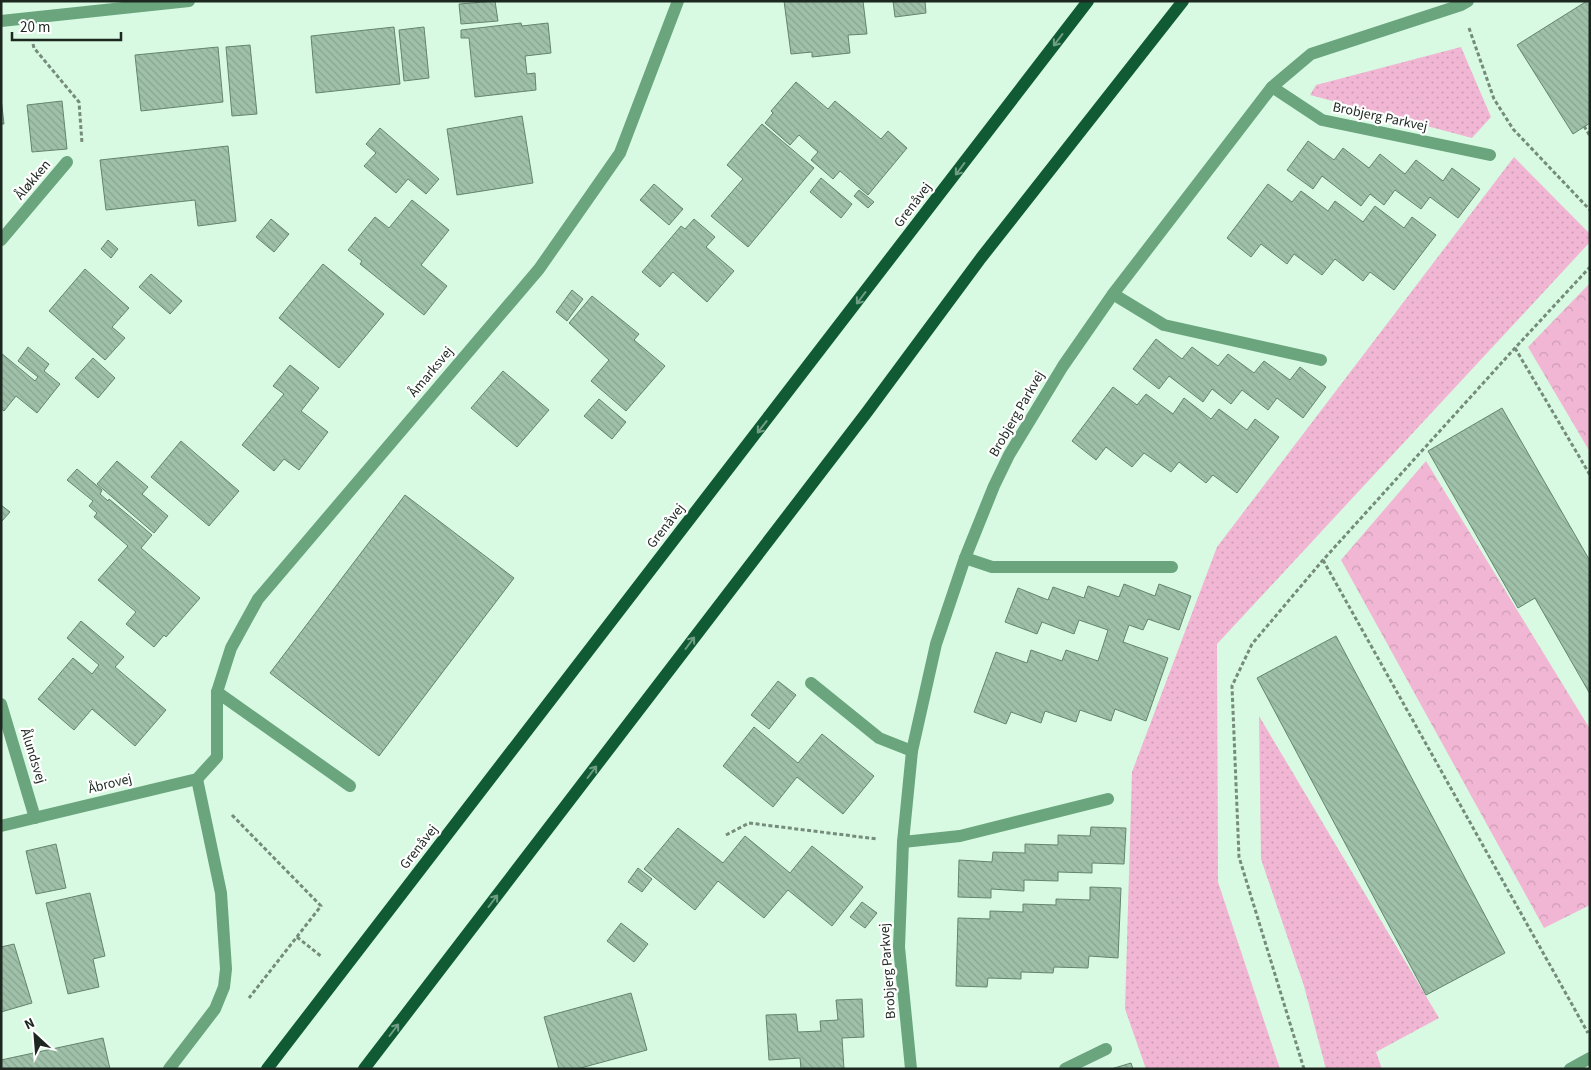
<svg xmlns="http://www.w3.org/2000/svg" width="1591" height="1070" font-family="'Source Sans 3',sans-serif">
<style>
.grass{fill:url(#grass-dots)}
.park{fill:url(#park-crowns)}
.building{fill:url(#building-back-hatch);stroke:#65846f}
.lines{fill:none;stroke-linecap:round;stroke-linejoin:round}
.path{stroke:#758b7c;stroke-width:3;stroke-dasharray:4 2.5;stroke-linecap:butt}
.minor{stroke:#6aa57e;stroke-width:12}
.major{stroke:#115b34;stroke-width:12}
.oneway{stroke:#709d85}
.labels{text-anchor:middle;dominant-baseline:central;stroke-width:4.5;stroke-linejoin:round;paint-order:stroke}
.street-label{font-size:14px;fill:#1b271f;stroke:#fff}
</style>
<defs>
<pattern id="grass-dots" width="8" height="8" patternUnits="userSpaceOnUse" patternTransform="scale(1.25)"><rect width="8" height="8" fill="#f1b6d3"/><path d="M2 2h.1M6 6h.1" fill="none" stroke="#ce9cb5" stroke-width="1.8" stroke-linecap="round"/></pattern>
<pattern id="park-crowns" width="20" height="18" patternUnits="userSpaceOnUse" patternTransform="scale(1.25)"><rect width="20" height="18" fill="#f1b6d3"/><path d="M2 6a3 3 0 1 1 6 0M12 15a3 3 0 1 1 6 0" fill="none" stroke="#ce9cb5"/></pattern>
<pattern id="building-back-hatch" width="6" height="6" patternUnits="userSpaceOnUse" patternTransform="scale(1.25)"><rect width="6" height="6" fill="#9fc0a9"/><path d="M-1 5l2 2M0 0l6 6M5-1l2 2" fill="none" stroke="#88a591"/></pattern>
</defs>
<rect width="100%" height="100%" fill="#d8fae2"/>
<g class="grass">
<path d="M1461,47L1491,117L1472,138L1310,95L1316,85Z"/>
<path d="M1514,157L1590,234V242L1217,644L1218,882L1280,1069H1146L1125,1009L1132,772L1217,547Z"/>
<path d="M1259,716L1439,1018L1376,1052L1382,1069H1326L1304,986L1261,859Z"/>
</g>
<g class="park">
<path d="M1590,283V452L1528,347Z"/>
<path d="M1426,461L1590,729V905L1544,928L1341,560Z"/>
</g>
<g class="building">
<path d="M495,1L498,21L461,24L459,4Z"/>
<path d="M784,1H863L867,34L848,35L850,53L812,57V52L791,54Z"/>
<path d="M893,1H925L926,13L895,17Z"/>
<path d="M1587,1H1590V123L1573,134L1517,45Z"/>
<path d="M521,23L522,26L548,23L551,53L525,56L527,74L535,73L536,90L475,97L469,38H461V30Z"/>
<path d="M394,27L400,84L316,93L311,36Z"/>
<path d="M424,27L429,78L404,81L399,30Z"/>
<path d="M250,45L257,114L232,116L226,47Z"/>
<path d="M218,47L223,102L141,111L135,55Z"/>
<path d="M796,82L828,109L835,101L881,139L888,131L907,148L868,195L840,171L833,179L811,160L818,152L799,135L790,145L765,123L773,113L771,111Z"/>
<path d="M1,98L4,124H1Z"/>
<path d="M62,101L67,149L32,152L27,105Z"/>
<path d="M522,116L533,183L457,195L447,129Z"/>
<path d="M762,124L814,168L748,247L711,216L743,179L727,165Z"/>
<path d="M380,128L439,179L426,194L408,179L396,193L364,166L376,153L366,144Z"/>
<path d="M1308,141L1334,160L1343,148L1369,168L1380,154L1405,174L1416,160L1443,181L1452,168L1480,189L1458,218L1430,197L1421,209L1395,190L1384,205L1370,194L1361,206L1322,176L1313,189L1287,170Z"/>
<path d="M228,146L236,221L198,226L195,200L106,210L100,160Z"/>
<path d="M821,178L852,204L841,218L810,192Z"/>
<path d="M654,184L683,209L669,225L640,200Z"/>
<path d="M1268,184L1292,202L1301,191L1328,211L1335,201L1363,222L1375,206L1404,228L1412,217L1436,235L1394,290L1370,272L1363,281L1335,259L1322,275L1294,254L1287,264L1261,244L1251,257L1227,238Z"/>
<path d="M859,190L874,202L868,208L854,196Z"/>
<path d="M412,200L449,230L421,265L447,286L424,315L360,264L362,261L348,250L375,217L389,228Z"/>
<path d="M271,219L289,234L274,252L256,237Z"/>
<path d="M694,219L715,237L706,247L734,271L707,302L673,272L660,287L642,272L681,226L685,229Z"/>
<path d="M108,240L118,249L111,258L101,249Z"/>
<path d="M323,264L384,314L339,368L279,318Z"/>
<path d="M85,269L129,308L112,327L125,338L105,360L49,311Z"/>
<path d="M151,274L182,301L170,314L139,287Z"/>
<path d="M572,290L583,299L567,321L556,312Z"/>
<path d="M592,296L639,334L634,340L665,366L626,411L591,381L609,360L569,323Z"/>
<path d="M1156,339L1182,359L1192,347L1218,366L1228,354L1254,373L1264,361L1290,380L1300,367L1326,387L1303,418L1277,398L1268,410L1242,390L1231,404L1212,389L1203,402L1169,376L1159,389L1133,369Z"/>
<path d="M28,347L49,364L44,371L60,384L37,413L16,396L4,411L1,409V353L35,381L38,377L18,361Z"/>
<path d="M93,358L115,378L98,398L75,378Z"/>
<path d="M290,365L319,388L301,411L328,432L299,470L284,459L274,471L242,445L284,394L273,386Z"/>
<path d="M503,371L549,410L517,447L471,408Z"/>
<path d="M1113,387L1137,405L1146,394L1173,414L1184,398L1211,419L1219,409L1247,430L1255,419L1279,437L1237,493L1213,475L1206,483L1179,462L1171,472L1144,453L1132,467L1106,447L1096,460L1072,441Z"/>
<path d="M599,399L626,422L612,439L584,416Z"/>
<path d="M1502,408L1590,561V694L1535,598L1518,608L1428,451Z"/>
<path d="M181,441L239,491L209,526L151,477Z"/>
<path d="M117,461L148,487L142,494L168,516L154,533L97,484Z"/>
<path d="M77,469L102,490L100,494L108,501L109,499L152,535L141,548L200,598L166,637L164,635L154,647L126,624L136,612L98,580L128,546L94,517L97,513L89,506L93,501L67,480Z"/>
<path d="M405,495L514,578L379,756L270,673Z"/>
<path d="M1,505L10,512L1,522Z"/>
<path d="M1124,584L1155,596L1159,584L1191,596L1179,630L1148,619L1143,630L1129,625L1123,642L1168,658L1146,721L1115,709L1111,721L1080,710L1076,722L1045,711L1041,723L1011,712L1006,724L974,712L996,652L1027,663L1031,650L1062,661L1066,650L1098,661L1102,649L1108,630L1079,620L1074,634L1042,622L1037,634L1005,622L1018,588L1048,600L1053,587L1084,598L1088,586L1119,597Z"/>
<path d="M81,621L124,657L115,667L166,710L135,746L92,709L74,730L38,699L73,658L92,674L99,665L67,638Z"/>
<path d="M1336,636L1505,953L1426,995L1257,678Z"/>
<path d="M778,681L796,695L769,729L751,715Z"/>
<path d="M754,727L798,763L822,734L874,776L843,814L797,777L773,807L723,766Z"/>
<path d="M1091,827L1126,828L1124,864L1092,863V873L1058,872V881L1024,880V891L991,889V898L958,897L959,860L992,862L993,852L1025,853V844L1058,845V835L1090,836Z"/>
<path d="M678,828L723,863L745,836L790,873L812,846L863,887L832,926L788,890L764,918L718,881L695,910L644,869Z"/>
<path d="M56,844L66,888L36,894L26,851Z"/>
<path d="M638,868L652,879L642,892L628,882Z"/>
<path d="M1090,887L1121,888L1118,958L1089,956L1088,968L1054,967L1053,973L1021,972V979L988,978L987,987L956,986L958,918L990,919V911L1023,912V904L1056,905V899L1090,900Z"/>
<path d="M90,893L105,956L93,959L99,987L68,994L46,903Z"/>
<path d="M862,902L877,913L865,928L850,917Z"/>
<path d="M621,923L648,944L634,962L607,941Z"/>
<path d="M14,944L32,1003L1,1012V947Z"/>
<path d="M631,993L647,1050L577,1069H559L544,1017Z"/>
<path d="M862,999L864,1037L842,1038L844,1069H801L800,1058L769,1060L766,1015L796,1014L798,1032L821,1031L820,1021L838,1020L836,1000Z"/>
<path d="M103,1038L110,1069H1V1060Z"/>
<path d="M1131,1063L1133,1069H1111Z"/>
</g>
<g class="lines">
<g class="path">
<path d="M1469,28L1494,99L1513,129L1590,210"/>
<path d="M33,44L34,48L79,102L82,143"/>
<path d="M1584,126L1590,136"/>
<path d="M1515,348L1590,475"/>
<path d="M1323,560L1588,1033"/>
<path d="M232,815L321,906L249,998"/>
<path d="M726,835L749,823L877,839"/>
<path d="M297,937L322,957"/>
<path d="M1304,1069L1239,857L1232,686L1252,644L1323,560L1515,348L1590,267"/>
</g>
<g class="minor">
<path d="M1,21L189,1"/>
<path d="M1272,87L1322,120L1490,155"/>
<path d="M1,240L67,162"/>
<path d="M1113,294L1164,325L1321,360"/>
<path d="M965,558L992,567H1172"/>
<path d="M811,683L879,738L912,751"/>
<path d="M217,692L350,786"/>
<path d="M1,704L35,818"/>
<path d="M1,826L197,779L217,757V692L231,648L258,599L539,269L620,153L678,1"/>
<path d="M903,842L960,836L1108,799"/>
<path d="M169,1069L215,1009L224,987L226,969L221,893L197,779"/>
<path d="M911,1069L899,947L903,842L912,751L936,644L965,558L994,486L1009,455L1063,366L1113,294L1272,87L1311,54L1461,5L1468,1"/>
<path d="M1065,1069L1106,1049"/>
<path d="M1570,1069L1590,1058"/>
</g>
<g class="major">
<path d="M267,1069L1088,1"/>
<path d="M364,1069L867,412L981,258L1183,1"/>
</g>
</g>
<defs><path id="oneway-shaft" d="M-6 0H5M1.5-3L5.5 0L1.5 3" fill="none" stroke-width="1.6" stroke-linecap="round" stroke-linejoin="round" transform="scale(1.25)"/></defs>
<g class="oneway">
<use href="#oneway-shaft" transform="translate(1058 40) rotate(127)"/>
<use href="#oneway-shaft" transform="translate(960 169) rotate(127)"/>
<use href="#oneway-shaft" transform="translate(861 298) rotate(127)"/>
<use href="#oneway-shaft" transform="translate(762 427) rotate(128)"/>
<use href="#oneway-shaft" transform="translate(690 643) rotate(-53)"/>
<use href="#oneway-shaft" transform="translate(592 772) rotate(-53)"/>
<use href="#oneway-shaft" transform="translate(493 901) rotate(-53)"/>
<use href="#oneway-shaft" transform="translate(394 1030) rotate(-53)"/>
</g>
<g class="labels">
<g class="street-label">
<text transform="translate(1380 117) rotate(12)">Brobjerg Parkvej</text>
<text transform="translate(33 180) rotate(-50)">Åløkken</text>
<text transform="translate(913 205) rotate(-53)">Grenåvej</text>
<text transform="translate(431 372) rotate(-50)">Åmarksvej</text>
<text transform="translate(1017 414) rotate(-60)">Brobjerg Parkvej</text>
<text transform="translate(666 526) rotate(-52)">Grenåvej</text>
<text transform="translate(33 756) rotate(73)">Ålundsvej</text>
<text transform="translate(110 784) rotate(-14)">Åbrovej</text>
<text transform="translate(419 847) rotate(-52)">Grenåvej</text>
<text transform="translate(888 971) rotate(-94)">Brobjerg Parkvej</text>
</g>
</g>
<rect width="1591" height="1070" fill="none" stroke="#1b271f" stroke-width="5"/>
<g transform="translate(35 1035) rotate(334)" stroke="#ffffff" stroke-width="4" paint-order="stroke">
<path d="M0-4L9 19L0 12L-9 19Z" fill="#1b271f"/>
<text y="-8" font-size="14" font-weight="bold" text-anchor="middle" fill="#1b271f">N</text>
</g>
<path d="M12 32v8h109v-8" fill="none" stroke="#1b271f" stroke-width="2.5"/>
<text x="20" y="32" font-size="15" fill="#1b271f" stroke="#ffffff" stroke-width="4" paint-order="stroke">20 m</text>
</svg>
